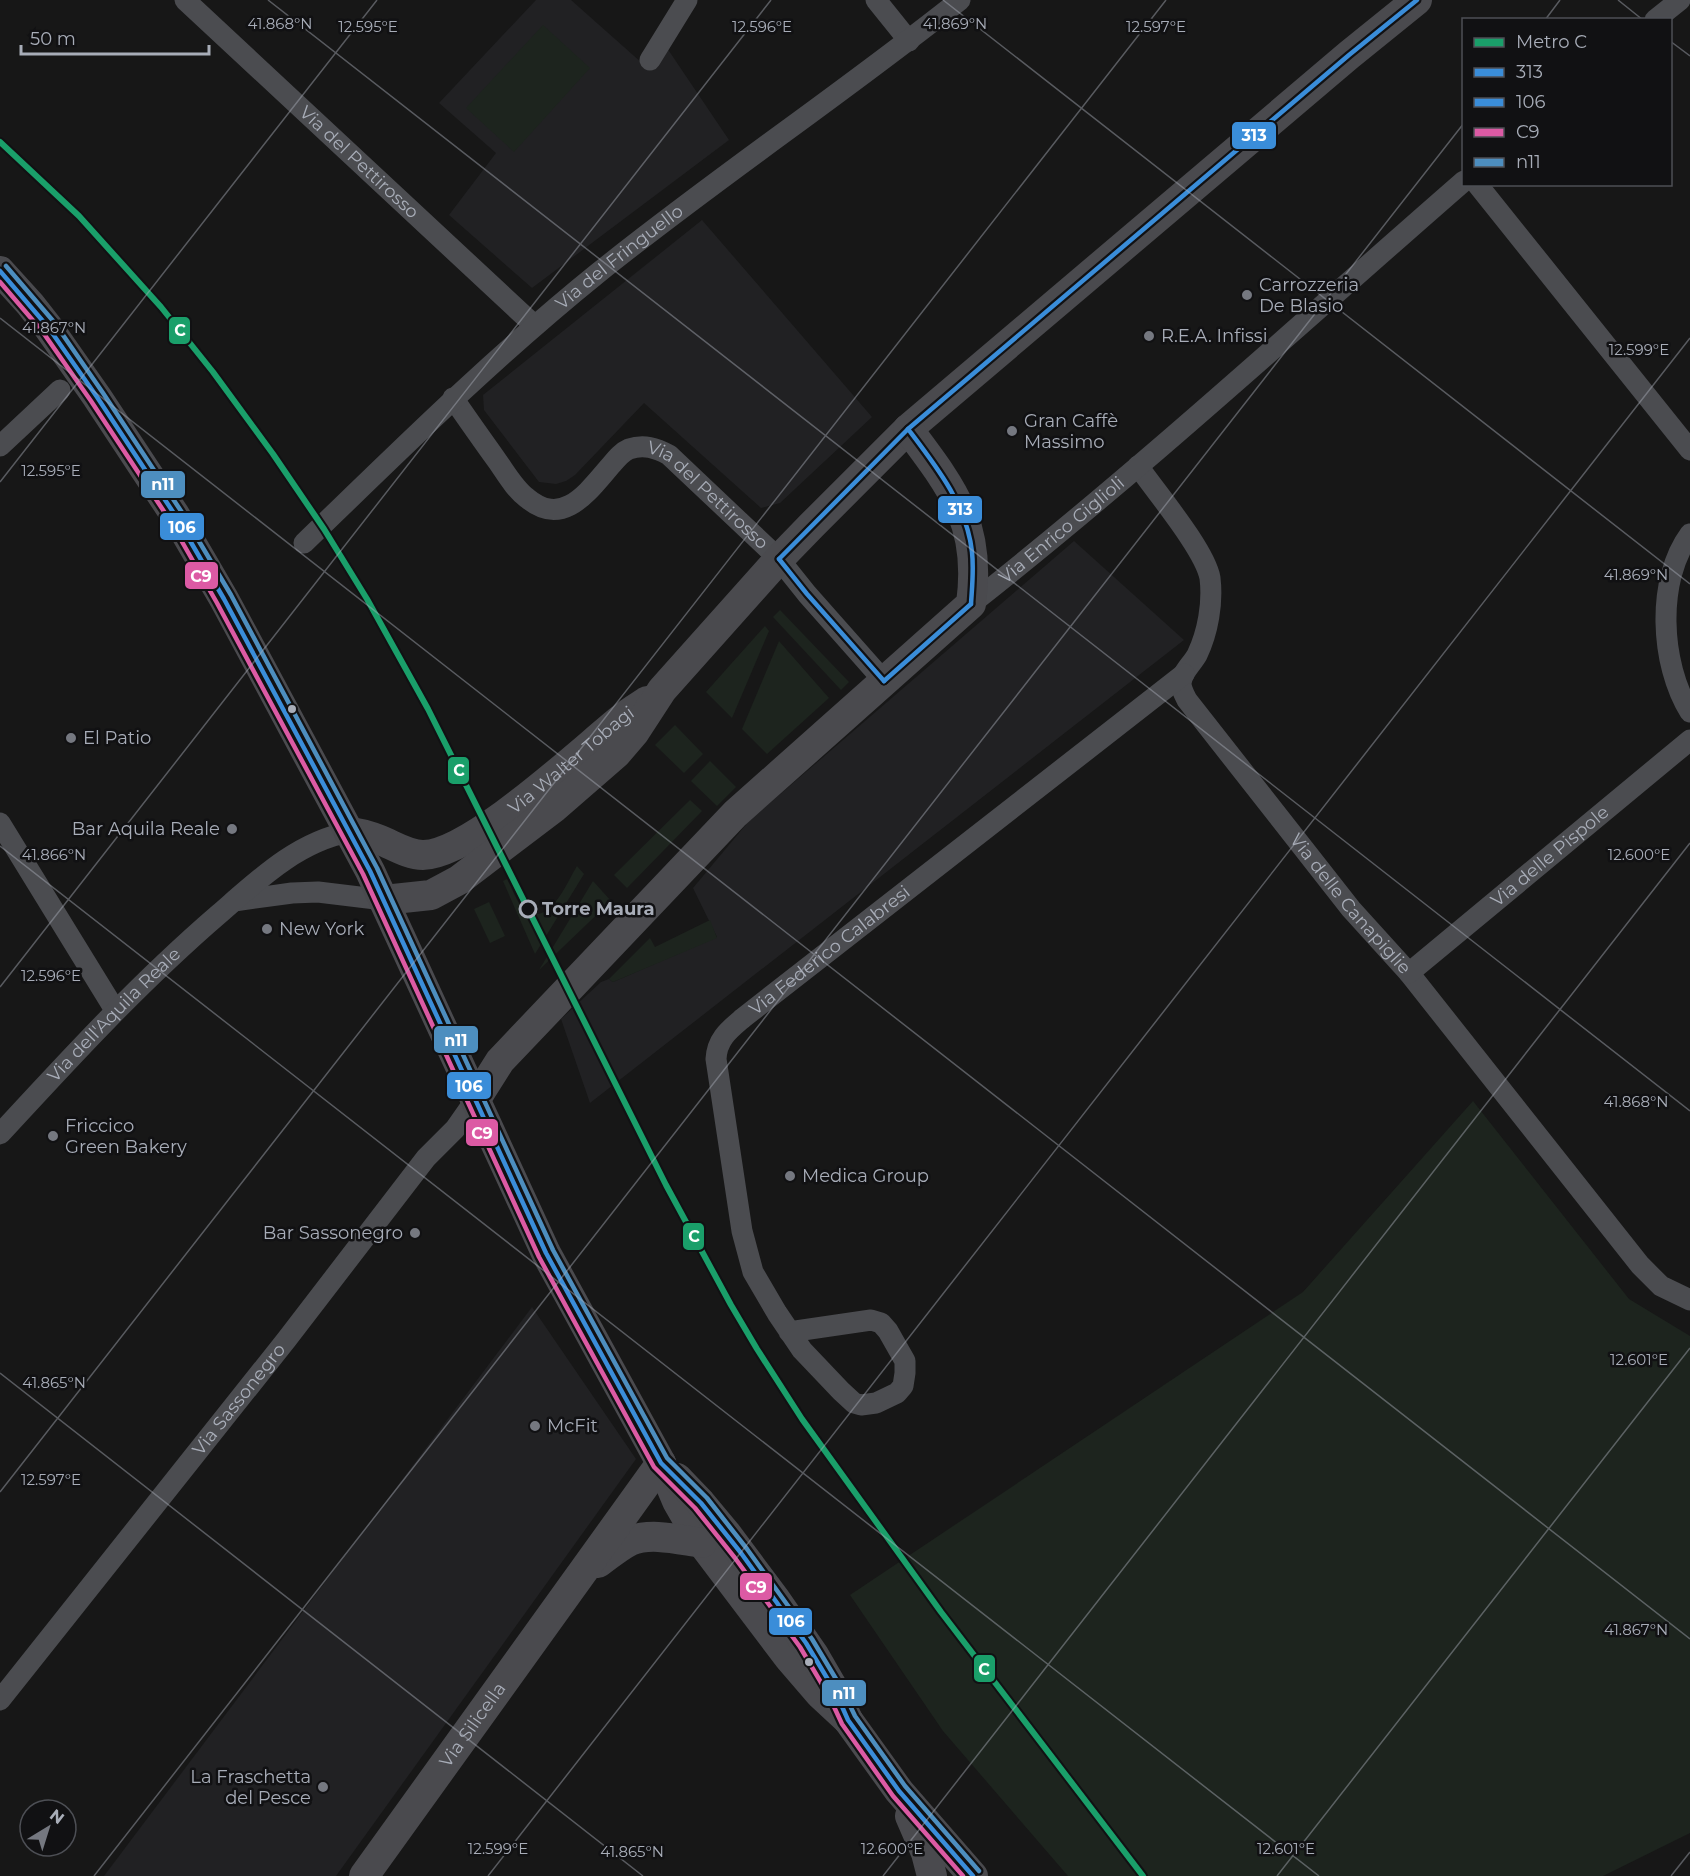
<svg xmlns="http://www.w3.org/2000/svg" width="1690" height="1876" font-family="Montserrat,sans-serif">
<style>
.built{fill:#212123}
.green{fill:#1d241e}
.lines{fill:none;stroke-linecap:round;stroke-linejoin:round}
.street{stroke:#4b4c50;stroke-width:21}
.secondary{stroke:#4a4a4e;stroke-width:30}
.bus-1-casing{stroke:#111113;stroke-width:9}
.bus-2-casing{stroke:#111113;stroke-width:9}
.bus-3-casing{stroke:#111113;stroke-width:9}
.bus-4-casing{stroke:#111113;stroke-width:9}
.bus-1{stroke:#3a8dd9;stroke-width:4.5}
.bus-2{stroke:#3a8dd9;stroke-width:4.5}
.bus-3{stroke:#dc5aa4;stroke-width:4.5}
.bus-4{stroke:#4d8ebf;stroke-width:4.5}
.metro-1-casing{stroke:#111113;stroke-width:10}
.metro-1{stroke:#1a9f6a;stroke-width:6}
.ticks{fill:none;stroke:#a8adb8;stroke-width:1.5;stroke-opacity:0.45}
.poi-dot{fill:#757880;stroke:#111113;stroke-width:2}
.bus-dot{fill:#a8adb8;stroke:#111113;stroke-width:2}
.stop-dot{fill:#111113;stroke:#a8adb8;stroke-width:3}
.labels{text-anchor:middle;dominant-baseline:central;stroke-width:5;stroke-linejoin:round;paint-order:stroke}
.street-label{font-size:18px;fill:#a8adb8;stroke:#111113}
.poi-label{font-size:18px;fill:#a8adb8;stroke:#111113;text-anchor:start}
.stop-label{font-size:18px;font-weight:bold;fill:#a8adb8;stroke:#111113;text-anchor:start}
.ticks-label{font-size:15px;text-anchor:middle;fill:#a8adb8;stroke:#111113;stroke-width:5;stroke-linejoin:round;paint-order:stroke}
.line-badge{stroke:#111113;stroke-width:2}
.badge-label{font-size:16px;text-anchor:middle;font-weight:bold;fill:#fff}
</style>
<rect width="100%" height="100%" fill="#171717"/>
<g class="built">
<path d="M536,0H571L651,71L667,48L729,140L532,288L449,215L496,153L439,103Z"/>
<path d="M702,220L872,417L780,503L761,508L644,403L575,475L566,481L556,484L539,482L484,410L483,395Z"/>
<path d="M1074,541L1184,640L590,1103L561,1019L601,982L609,979L613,982L717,937L693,888L749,821Z"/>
<path d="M532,1307L636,1459L336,1876H104Z"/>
</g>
<g class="green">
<path d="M543,25L590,68L514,152L466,108Z"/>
<path d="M780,610L849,682L841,690L773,617Z"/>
<path d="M765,626L769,631L732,718L706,692Z"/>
<path d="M779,641L829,698L767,754L742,729Z"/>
<path d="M675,725L703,754L684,773L655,745Z"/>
<path d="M710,761L736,787L717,806L691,781Z"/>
<path d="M690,800L702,811L627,888L614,875Z"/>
<path d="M577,866L584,874L535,954L503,881L507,879C512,888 516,901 523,908C548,931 567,882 577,866Z"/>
<path d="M593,881L611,901L539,970Z"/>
<path d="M489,902L505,936L490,943L474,909Z"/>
<path d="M710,920L717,938L613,982L609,979L650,938L655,947Z"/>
<path d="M1473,1101L1629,1299L1690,1336V1833L1603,1876H1068L943,1731L850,1595L1303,1292Z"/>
</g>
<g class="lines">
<g class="street">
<path id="s1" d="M185,0L534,325"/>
<path d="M876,0L909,41"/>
<path d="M1655,20L1680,0"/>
<path d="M650,60L687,0"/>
<path d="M1477,184L1690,450"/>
<path id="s2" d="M453,398C468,420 483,441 498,462C507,475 515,489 527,498C564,529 589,490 612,464C617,458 622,452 629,449C644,444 656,448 669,455L779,559L807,594L884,681"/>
<path d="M0,446L60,390"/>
<path id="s3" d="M1138,466C1156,492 1205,550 1210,578C1213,603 1208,632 1197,655C1192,664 1182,672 1181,683C1181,689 1184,694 1187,700L1351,909L1409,973L1640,1265L1661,1286L1690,1300"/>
<path d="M1690,534C1656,580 1660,664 1690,712"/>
<path id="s4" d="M304,543C400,450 494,357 598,273C716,178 842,94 960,0"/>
<path id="s5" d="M971,604C1141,470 1301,323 1464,181"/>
<path d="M0,823L115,1010"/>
<path d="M234,901L292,893L318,892L384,900"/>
<path id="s6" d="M1409,973L1690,740"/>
<path id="s7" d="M0,1134C71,1057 140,982 219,914C258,880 297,842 349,832"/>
<path id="s8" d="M789,1332L871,1320L881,1323L888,1331L905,1361V1373L903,1386L897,1393L876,1403L861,1405L854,1403L841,1391L802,1350L777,1313L753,1272L742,1231L716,1059C717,1039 729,1030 743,1018L1184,674"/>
<path id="s9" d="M0,1700L287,1339L426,1158L455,1129L476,1099"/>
</g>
<g class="secondary">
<path d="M0,271L30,304L48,327L97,397L175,515L224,599L370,871L546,1253L661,1463L677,1501L689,1522L702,1543L789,1658L820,1694L848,1720"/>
<path id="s10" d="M349,832C359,833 370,836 380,840C393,845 408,855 423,855C472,854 580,752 621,719C629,712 638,707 647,701"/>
<path d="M384,900L431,895L459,880L555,807L616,754L634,733L662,690L779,559L812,525L908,429L1349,55L1417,0"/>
<path d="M476,1099L500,1061L735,814L971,604C982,525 953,489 908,429"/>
<path d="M677,1478L701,1503L726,1533L776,1600L814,1655L836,1693L848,1720L899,1791L973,1876"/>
<path d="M598,1563C608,1556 618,1547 630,1541C651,1532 680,1540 702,1543"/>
<path d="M910,1816L926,1853L932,1876"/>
<path id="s11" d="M364,1876L661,1463"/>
</g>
<defs>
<g id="bus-1">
<path d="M908,429C936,466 967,505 972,552C974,570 972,587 971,604"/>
<path d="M779,559L908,429L1349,55L1417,0"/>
<path d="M779,559L807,594L884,681"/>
<path d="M884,681L971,604"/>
</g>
<path id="bus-2" d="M0,271L48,327L97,397L175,515L224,599L370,871L546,1253L661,1463L701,1503L741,1553L806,1643L836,1693L848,1720L899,1791L973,1876"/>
<path id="bus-3" d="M0,282L42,331L91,401L169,519L217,603L363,874L539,1257L654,1467L695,1508L735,1558L800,1647L829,1696L842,1724L893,1796L963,1876"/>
<path id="bus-4" d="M6,266L54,322L103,393L181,511L231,595L377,868L553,1250L667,1458L707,1498L747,1549L812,1639L842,1689L855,1716L905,1786L979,1871"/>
</defs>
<use href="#bus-1" class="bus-1-casing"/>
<use href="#bus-2" class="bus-2-casing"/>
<use href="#bus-3" class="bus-3-casing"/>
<use href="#bus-4" class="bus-4-casing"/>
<use href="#bus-1" class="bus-1"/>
<use href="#bus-2" class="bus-2"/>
<use href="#bus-3" class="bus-3"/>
<use href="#bus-4" class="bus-4"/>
<defs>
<path id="metro-1" d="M0,142L79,216L161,307L213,372L273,454L324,529L367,599L428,709L666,1185L731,1305L757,1349L802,1419L941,1612L1143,1876"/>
</defs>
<use href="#metro-1" class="metro-1-casing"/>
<use href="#metro-1" class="metro-1"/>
</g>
<path class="ticks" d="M268,0L1690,1111M943,0L1690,584M1618,0L1643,20M1545,20L1560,0M1670,41L1690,56M0,318L1690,1639M0,482L377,0M0,846L1319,1876M0,987L771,0M0,1373L643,1876M0,1492L1166,0M94,1876L1464,123M488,1876L1690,338M883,1876L1690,843M1277,1876L1690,1348M1671,1876L1690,1852"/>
<g class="poi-dot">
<circle cx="1247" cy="295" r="6"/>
<circle cx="1149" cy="336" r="6"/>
<circle cx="1012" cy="431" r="6"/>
<circle cx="71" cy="738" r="6"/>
<circle cx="232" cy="829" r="6"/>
<circle cx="267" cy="929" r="6"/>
<circle cx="53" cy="1136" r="6"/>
<circle cx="790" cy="1176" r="6"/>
<circle cx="415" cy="1233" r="6"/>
<circle cx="535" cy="1426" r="6"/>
<circle cx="323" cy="1787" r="6"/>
</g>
<g class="bus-dot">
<circle cx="292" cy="709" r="5"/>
<circle cx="809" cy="1662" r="5"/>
</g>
<circle class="stop-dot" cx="528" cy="909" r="8"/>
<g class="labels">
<g class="street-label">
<text stroke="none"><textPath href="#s1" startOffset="238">Via del Pettirosso</textPath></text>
<text stroke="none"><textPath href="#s4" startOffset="426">Via del Fringuello</textPath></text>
<text stroke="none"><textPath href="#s2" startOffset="350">Via del Pettirosso</textPath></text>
<text stroke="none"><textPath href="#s5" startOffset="117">Via Enrico Giglioli</textPath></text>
<text stroke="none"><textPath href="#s10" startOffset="256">Via Walter Tobagi</textPath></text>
<text stroke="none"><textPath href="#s6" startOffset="183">Via delle Pispole</textPath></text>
<text stroke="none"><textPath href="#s3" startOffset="525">Via delle Canapiglie</textPath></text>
<text stroke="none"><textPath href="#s8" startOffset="762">Via Federico Calabresi</textPath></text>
<text stroke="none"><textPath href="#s7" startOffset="165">Via dell'Aquila Reale</textPath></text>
<text stroke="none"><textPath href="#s9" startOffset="384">Via Sassonegro</textPath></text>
<text stroke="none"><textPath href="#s11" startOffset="186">Via Silicella</textPath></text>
</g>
<g class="poi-label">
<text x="1259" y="285">Carrozzeria<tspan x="1259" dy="21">De Blasio</tspan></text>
<text x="1161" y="336">R.E.A. Infissi</text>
<text x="1024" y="421">Gran Caffè<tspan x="1024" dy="21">Massimo</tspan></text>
<text x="83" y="738">El Patio</text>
<text x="220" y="829" text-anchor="end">Bar Aquila Reale</text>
<text x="279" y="929">New York</text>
<text x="65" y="1126">Friccico<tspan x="65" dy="21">Green Bakery</tspan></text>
<text x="802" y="1176">Medica Group</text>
<text x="403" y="1233" text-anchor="end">Bar Sassonegro</text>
<text x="547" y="1426">McFit</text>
<text x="311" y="1777" text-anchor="end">La Fraschetta<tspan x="311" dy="21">del Pesce</tspan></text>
</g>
<g class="stop-label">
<text x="542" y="909">Torre Maura</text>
</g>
</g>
<g class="ticks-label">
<text x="280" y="29">41.868°N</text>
<text x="955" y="29">41.869°N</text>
<text x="1156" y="32">12.597°E</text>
<text x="368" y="32">12.595°E</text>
<text x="762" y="32">12.596°E</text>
<text x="54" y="333">41.867°N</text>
<text x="1639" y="355">12.599°E</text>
<text x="51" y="476">12.595°E</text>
<text x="1636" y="580">41.869°N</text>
<text x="1639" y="860">12.600°E</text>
<text x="54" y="860">41.866°N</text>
<text x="51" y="981">12.596°E</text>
<text x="1636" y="1107">41.868°N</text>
<text x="1639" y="1365">12.601°E</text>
<text x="54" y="1388">41.865°N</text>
<text x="51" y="1485">12.597°E</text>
<text x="1636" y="1635">41.867°N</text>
<text x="498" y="1854">12.599°E</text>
<text x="892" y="1854">12.600°E</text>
<text x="1286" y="1854">12.601°E</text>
<text x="632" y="1857">41.865°N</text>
</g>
<g class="line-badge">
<rect x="1231" y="121" width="46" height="29" rx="6" fill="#3a8dd9"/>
<rect x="168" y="316" width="23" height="29" rx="6" fill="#1a9f6a"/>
<rect x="140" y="470" width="46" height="29" rx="6" fill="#4d8ebf"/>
<rect x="937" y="495" width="46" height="29" rx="6" fill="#3a8dd9"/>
<rect x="159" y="512" width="46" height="29" rx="6" fill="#3a8dd9"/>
<rect x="184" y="561" width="35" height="29" rx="6" fill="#dc5aa4"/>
<rect x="447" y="756" width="23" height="29" rx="6" fill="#1a9f6a"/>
<rect x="433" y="1025" width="46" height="29" rx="6" fill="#4d8ebf"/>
<rect x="446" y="1071" width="46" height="29" rx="6" fill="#3a8dd9"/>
<rect x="465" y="1118" width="34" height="29" rx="6" fill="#dc5aa4"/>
<rect x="682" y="1222" width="23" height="29" rx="6" fill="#1a9f6a"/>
<rect x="739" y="1572" width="34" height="29" rx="6" fill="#dc5aa4"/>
<rect x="768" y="1607" width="45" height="29" rx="6" fill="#3a8dd9"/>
<rect x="973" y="1654" width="23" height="29" rx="6" fill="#1a9f6a"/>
<rect x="821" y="1679" width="46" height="28" rx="6" fill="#4d8ebf"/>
</g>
<g class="badge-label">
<text x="1254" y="141">313</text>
<text x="180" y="336">C</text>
<text x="163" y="490">n11</text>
<text x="960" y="515">313</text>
<text x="182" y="533">106</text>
<text x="201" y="582">C9</text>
<text x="459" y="776">C</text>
<text x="456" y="1046">n11</text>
<text x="469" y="1092">106</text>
<text x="482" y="1139">C9</text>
<text x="694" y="1242">C</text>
<text x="756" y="1593">C9</text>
<text x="791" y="1627">106</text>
<text x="984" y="1675">C</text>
<text x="844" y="1699">n11</text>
</g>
<rect x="1462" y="18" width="210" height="168" fill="#111113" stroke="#4d4f55" stroke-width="1.5"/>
<rect x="1474" y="38" width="30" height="9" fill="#1a9f6a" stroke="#4d4f55" stroke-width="1.5"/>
<text x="1516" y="48" font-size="18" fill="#a8adb8">Metro C</text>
<rect x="1474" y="68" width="30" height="9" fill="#3a8dd9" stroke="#4d4f55" stroke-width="1.5"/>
<text x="1516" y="78" font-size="18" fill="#a8adb8">313</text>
<rect x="1474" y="98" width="30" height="9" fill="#3a8dd9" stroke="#4d4f55" stroke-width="1.5"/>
<text x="1516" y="108" font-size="18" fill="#a8adb8">106</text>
<rect x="1474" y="128" width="30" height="9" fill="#dc5aa4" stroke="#4d4f55" stroke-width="1.5"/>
<text x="1516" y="138" font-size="18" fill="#a8adb8">C9</text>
<rect x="1474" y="158" width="30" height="9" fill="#4d8ebf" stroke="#4d4f55" stroke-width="1.5"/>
<text x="1516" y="168" font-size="18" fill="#a8adb8">n11</text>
<g transform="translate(48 1828) rotate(38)"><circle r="28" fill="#111113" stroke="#4d4f55" stroke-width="1.5"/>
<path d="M0-4.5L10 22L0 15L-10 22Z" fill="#757880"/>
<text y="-9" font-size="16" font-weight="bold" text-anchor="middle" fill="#a8adb8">N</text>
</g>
<path d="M21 45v9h188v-9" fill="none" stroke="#a8adb8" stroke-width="3"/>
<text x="30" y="45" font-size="18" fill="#a8adb8" stroke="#111113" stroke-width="4.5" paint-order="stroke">50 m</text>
</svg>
